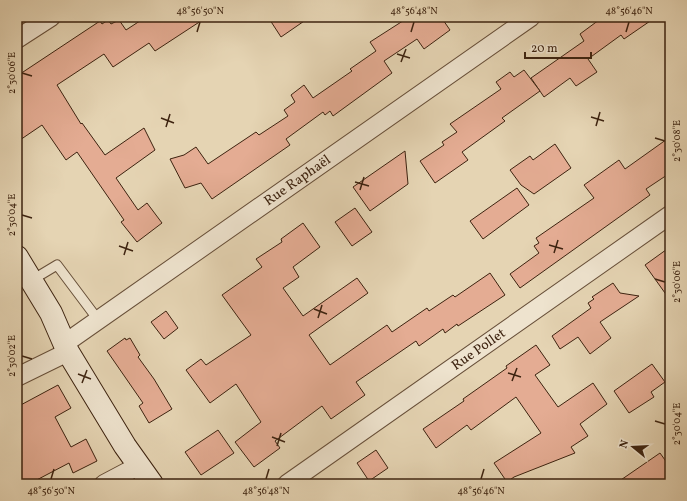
<svg xmlns="http://www.w3.org/2000/svg" width="687" height="501" font-family="Vollkorn,serif">
<style>
.building{fill:#e4ac93;stroke:#3d2310}
.lines{fill:none;stroke-linecap:round;stroke-linejoin:round}
.lane-casing{stroke:#674f39;stroke-width:11}
.street-casing{stroke:#674f39;stroke-width:20}
.secondary-casing{stroke:#3d2310;stroke-width:24}
.lane{stroke:#eee3ce;stroke-width:9}
.street{stroke:#eee3ce;stroke-width:18}
.secondary{stroke:#eee3ce;stroke-width:22}
.ticks{fill:none;stroke:#3d2310;stroke-width:1.5}
.labels{text-anchor:middle;dominant-baseline:central;stroke-width:4;stroke-linejoin:round;paint-order:stroke}
.street-label{font-size:14px;fill:#3d2310;stroke:#eee3ce}
.neatline{fill:none;stroke:#3d2310;stroke-width:1.5}
.ticks-label{font-size:10px;text-anchor:middle;fill:#3d2310}
</style>
<rect width="100%" height="100%" fill="#e5d4b3"/>
<filter id="stains"><feTurbulence type="fractalNoise" baseFrequency=".005" numOctaves="4"/><feColorMatrix values="0 0 0 0 .2 0 0 0 0 .09 0 0 0 0 .02 0 0 0 .5 -.17"/></filter>
<radialGradient id="worn" r=".72"><stop offset=".6" stop-color="#630" stop-opacity="0"/><stop offset="1" stop-color="#630" stop-opacity=".3"/></radialGradient>
<g class="building">
<path d="M146,17H207L155,51L149,43L113,67L104,54L57,85L81,124L82,123L105,155L144,128L155,150L116,178L138,210L147,203L162,223L137,242L121,222L124,220L77,152L66,160L42,125L17,142V76L100,21L102,24L108,20L111,24L119,20L126,30Z"/>
<path d="M268,17H310L281,37Z"/>
<path d="M409,17H441L450,30L424,49L417,39L384,61L392,73L333,116L330,111L325,115L323,112L286,139L290,145L212,199L201,183L185,188L170,159L184,155L196,147L208,164L256,132L259,135L288,116L284,110L295,102L291,95L304,85L313,98L352,71L350,69L376,51L370,42Z"/>
<path d="M603,17H656L624,39L621,35L588,59L597,72L576,86L570,78L544,97L531,78L584,41L580,34Z"/>
<path d="M524,70L540,91L502,118L505,121L462,152L468,160L435,183L420,161L444,145L442,142L457,132L450,124L501,89L496,82L510,72L514,77Z"/>
<path d="M670,137V173L646,189L650,195L520,288L510,274L539,253L534,246L539,243L536,238L594,198L584,185L619,160L625,169Z"/>
<path d="M555,144L571,168L534,194L521,185L510,170L530,156L533,160Z"/>
<path d="M405,151L408,184L370,211L353,187Z"/>
<path d="M517,188L529,205L483,239L470,221Z"/>
<path d="M355,208L372,232L352,246L335,222Z"/>
<path d="M303,223L320,247L293,267L299,277L283,288L303,316L357,278L368,293L309,335L330,365L387,325L392,332L427,308L429,311L453,295L455,297L490,273L505,295L458,326L457,324L445,333L443,329L419,346L416,341L356,382L365,395L331,419L322,406L275,441L280,448L254,467L235,442L261,422L236,384L210,403L186,370L201,359L206,365L251,335L222,295L262,267L256,259L282,242L281,239Z"/>
<path d="M670,247V300L645,265Z"/>
<path d="M613,283L620,293L639,296L600,322L611,338L590,354L578,337L560,349L552,336L591,308L588,303L594,299L592,297Z"/>
<path d="M166,311L178,328L164,339L151,322Z"/>
<path d="M125,338L126,340L130,338L140,355L138,357L154,379L172,409L149,423L139,406L143,403L107,351Z"/>
<path d="M536,345L550,365L535,375L558,407L593,383L607,404L580,424L588,436L571,447L575,453L514,477L507,482L494,463L541,433L516,397L471,430L467,425L436,448L423,429L464,401L463,399L507,368L506,366Z"/>
<path d="M652,364L665,382L651,392L654,397L629,413L614,391Z"/>
<path d="M58,385L71,408L55,417L71,447L86,439L97,461L73,473L69,463L29,484H17V407Z"/>
<path d="M218,430L234,453L201,475L185,452Z"/>
<path d="M376,450L388,468L369,481L357,463Z"/>
<path d="M660,453L670,467V484H615Z"/>
</g>
<g class="lines">
<defs>
<path id="lane" d="M32,280L57,265L99,321"/>
<g id="street">
<path d="M17,39L51,17"/>
<path id="s1" d="M64,344L531,17"/>
<path d="M17,377L68,352"/>
<path d="M104,484L140,465"/>
<path id="s2" d="M287,484L670,215"/>
</g>
<path id="secondary" d="M17,257L51,313L68,352L125,446L152,484"/>
</defs>
<use href="#lane" class="lane-casing"/>
<use href="#street" class="street-casing"/>
<use href="#secondary" class="secondary-casing"/>
<use href="#lane" class="lane"/>
<use href="#street" class="street"/>
<use href="#secondary" class="secondary"/>
</g>
<path class="ticks" d="M197,32L200,22M411,32L414,22M626,32L629,22M397,54L410,58M401,62L406,49M22,73L32,76M591,117L604,121M161,118L174,123M596,126L600,112M166,127L170,114M655,138L665,141M355,182L369,186M360,190L364,177M22,215L32,218M549,245L563,249M119,246L133,251M554,253L558,240M124,255L128,242M655,279L665,282M314,309L327,314M318,318L322,305M22,356L32,359M508,373L521,377M78,374L91,379M512,381L517,368M82,383L87,370M655,421L665,424M272,437L285,442M277,446L281,433M51,479L54,469M266,479L269,469M481,479L484,469"/>
<g class="labels">
<g class="street-label">
<text stroke="none"><textPath href="#s1" startOffset="285">Rue Raphaël</textPath></text>
<text stroke="none"><textPath href="#s2" startOffset="234">Rue Pollet</textPath></text>
</g>
</g>
<rect width="687" height="501" fill="none" stroke="#e5d4b3" stroke-width="44"/>
<g transform="translate(633 447) rotate(288)" stroke="#eee3ce" stroke-width="3" paint-order="stroke">
<path d="M0-3L7 15L0 10L-7 15Z" fill="#3d2310"/>
<text y="-6" font-size="11" font-weight="bold" text-anchor="middle" fill="#3d2310">N</text>
</g>
<path d="M525 52v6h66v-6" fill="none" stroke="#3d2310" stroke-width="2"/>
<text x="531" y="52" font-size="12" fill="#3d2310" stroke="#eee3ce" stroke-width="3" paint-order="stroke">20 m</text>
<rect x="22" y="22" width="643" height="457" class="neatline"/>
<g class="ticks-label">
<text x="200" y="14">48°56'50"N</text>
<text x="414" y="14">48°56'48"N</text>
<text x="629" y="14">48°56'46"N</text>
<text transform="translate(11 73) rotate(-90)" y="4">2°30'06"E</text>
<text transform="translate(676 141) rotate(-90)" y="4">2°30'08"E</text>
<text transform="translate(11 215) rotate(-90)" y="4">2°30'04"E</text>
<text transform="translate(676 282) rotate(-90)" y="4">2°30'06"E</text>
<text transform="translate(11 356) rotate(-90)" y="4">2°30'02"E</text>
<text transform="translate(676 424) rotate(-90)" y="4">2°30'04"E</text>
<text x="51" y="494">48°56'50"N</text>
<text x="266" y="494">48°56'48"N</text>
<text x="481" y="494">48°56'46"N</text>
</g>
<rect width="100%" height="100%" filter="url(#stains)"/>
<rect width="100%" height="100%" fill="url(#worn)"/>
</svg>
